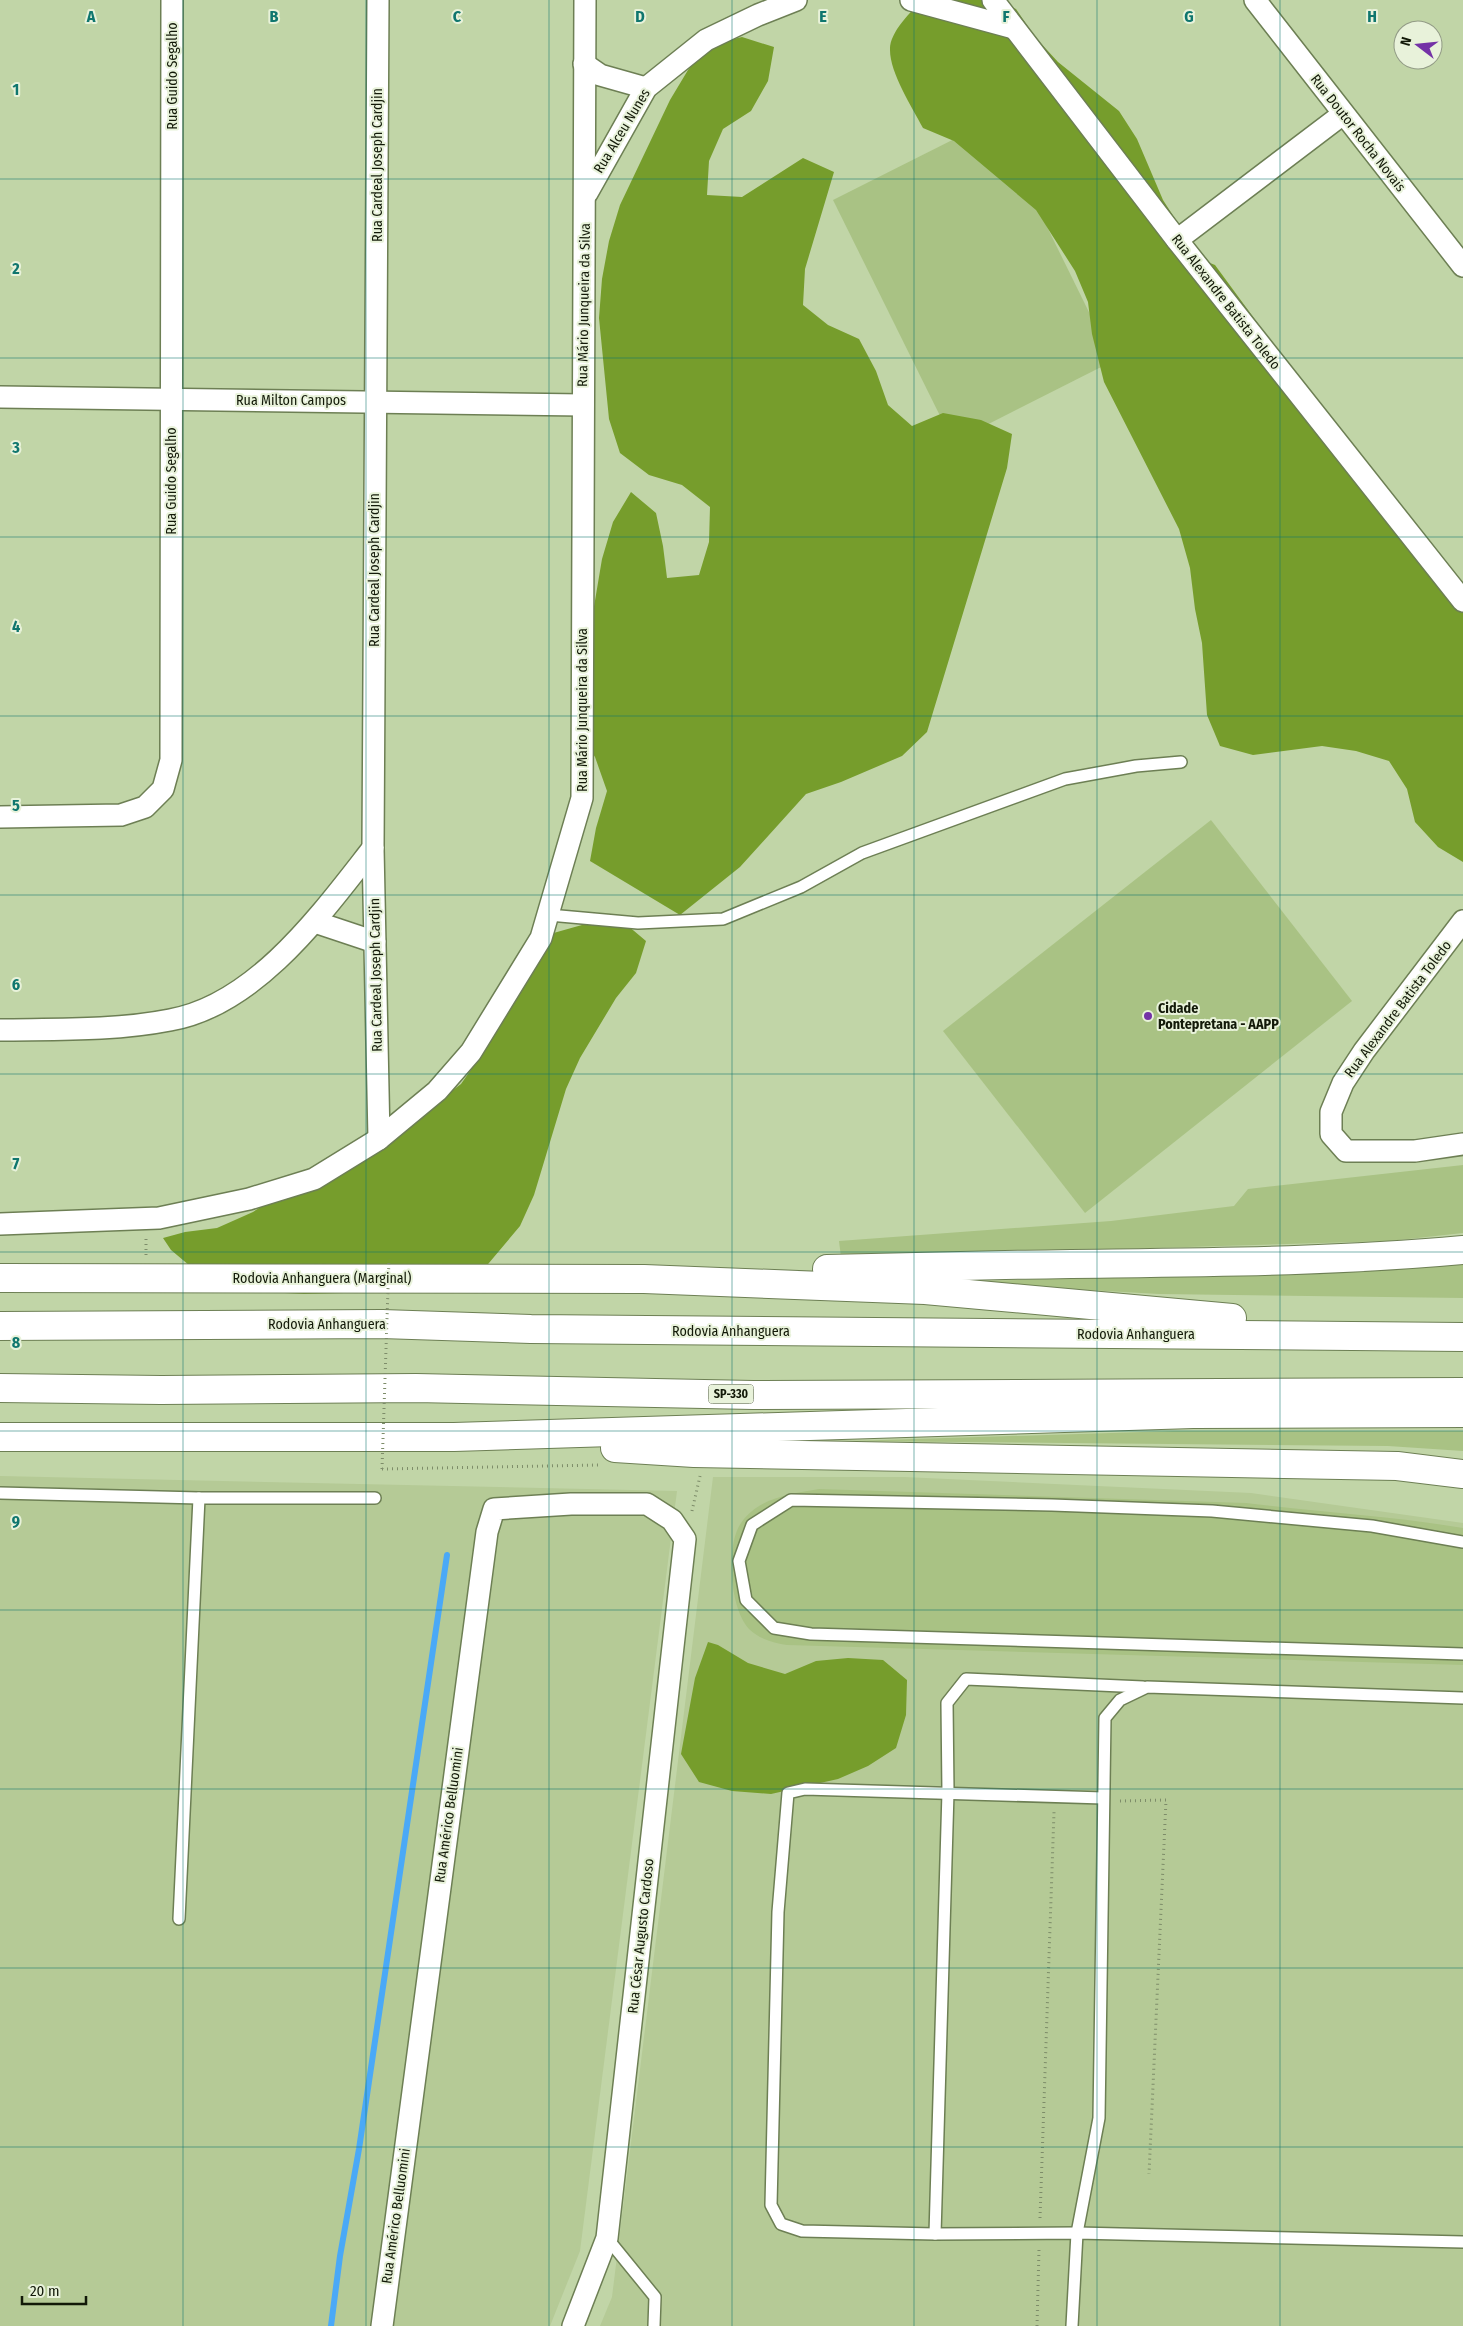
<svg xmlns="http://www.w3.org/2000/svg" width="1463" height="2326" font-family="'Fira Sans Condensed',sans-serif">
<style>
.built{fill:#b5ca96}
.green{fill:#a9c284}
.forest{fill:#769d2c}
.lines{fill:none;stroke-linecap:round;stroke-linejoin:round}
.stream{stroke:#4aa9f7;stroke-width:6}
.lane-casing{stroke:#6d7f54;stroke-width:14}
.street-casing{stroke:#6d7f54;stroke-width:24}
.highway-casing{stroke:#6d7f54;stroke-width:30}
.path{stroke:#7d8c69;stroke-width:3;stroke-dasharray:1 4;stroke-linecap:butt}
.lane{stroke:#fff;stroke-width:11}
.street{stroke:#fff;stroke-width:21}
.highway{stroke:#fff;stroke-width:28}
.path-bridge{stroke:#7d8c69;stroke-width:3;stroke-dasharray:1 4;stroke-linecap:butt}
.grid{fill:none;stroke:#0f766e;stroke-width:1;stroke-opacity:0.55}
.poi-dot{fill:#7432a6;stroke:#e8f2da;stroke-width:2}
.labels{text-anchor:middle;dominant-baseline:central;stroke-width:4;stroke-linejoin:round;paint-order:stroke}
.shield{fill:#e8f2da;stroke:#525a47;stroke-width:1}
.shield-label{font-size:12px;font-weight:bold;fill:#121908}
.street-label{font-size:14px;fill:#121908;stroke:#e8f2da}
.poi-label{font-size:14px;font-weight:bold;fill:#121908;stroke:#e8f2da;text-anchor:start}
.grid-label{font-size:16px;text-anchor:middle;font-weight:bold;fill:#0f766e;stroke:#e8f2da;stroke-width:4;stroke-linejoin:round;paint-order:stroke}
</style>
<rect width="100%" height="100%" fill="#c1d5a7"/>
<g class="built">
<path d="M0,1476L677,1491L580,2251L550,2326H0Z"/>
<path d="M713,1477H904L1251,1493L1463,1523V2326H600L612,2297Z"/>
</g>
<g class="green">
<path d="M994,119L1113,361L953,442L833,200Z"/>
<path d="M1211,820L1352,1001L1085,1213L943,1031Z"/>
<path d="M1463,1165V1233L1390,1241L841,1257L839,1241L1111,1221L1234,1206L1248,1189Z"/>
<path d="M1463,1263V1298L1159,1294L942,1282L1351,1271Z"/>
<path d="M1174,1431H1463V1451L1388,1446L850,1441Z"/>
<path d="M819,1489L1246,1503C1318,1512 1391,1516 1463,1528V1665L787,1645C774,1643 759,1639 749,1629C730,1609 725,1546 741,1523C759,1497 791,1494 819,1489Z"/>
</g>
<g class="forest">
<path d="M923,0H996L1016,9L1035,37L1058,62L1119,111L1137,139L1163,200L1181,228L1210,263L1215,265L1463,603V862L1438,847L1415,822L1407,789L1389,761L1356,751L1322,746L1253,755L1220,746L1207,715L1202,643L1195,609L1190,568L1179,529L1104,382L1092,334L1088,302L1075,271L1036,210L954,141L923,128C912,107 890,73 890,50C889,33 911,11 923,0Z"/>
<path d="M742,37L774,47L768,81L751,111L723,129L709,161L707,195L742,197L803,158L834,172L805,269L803,305L828,325L859,339L876,371L888,405L912,426L943,413L981,420L1012,434L1007,468L927,732L902,756L841,782L806,794L740,867L680,915L590,861L596,828L607,791L595,757L577,729L585,660L602,559L613,522L631,492L656,513L663,546L667,578L699,575L709,542L710,507L682,485L649,475L620,453L609,419L599,318L602,279L609,241L620,205L670,100L688,70L708,45Z"/>
<path d="M621,920L646,941L636,973L616,998L580,1058L566,1089L534,1195L520,1226L478,1276L378,1286L344,1293L304,1294L265,1292L196,1271L171,1250L163,1238L185,1232L217,1228L253,1212L342,1155L432,1106L461,1084L484,1051L550,934L589,923Z"/>
<path d="M708,1642L718,1645L748,1663L785,1674L816,1661L848,1658L883,1660L907,1680L906,1715L896,1748L868,1766L838,1779L771,1794L732,1791L699,1782L681,1754L695,1678Z"/>
</g>
<g class="lines">
<path class="stream" d="M331,2326L340,2256L359,2149L447,1555"/>
<defs>
<g id="lane">
<path d="M549,915L638,923L723,919L801,887L862,853L1065,779L1136,766L1181,762"/>
<path d="M0,1493L199,1498H375"/>
<path d="M1463,1542L1372,1526L1212,1511L1052,1505L791,1500L752,1525L739,1561L746,1600L774,1628L811,1634L1463,1654"/>
<path d="M1103,1798L805,1789L788,1793L778,1912L771,2205L781,2224L802,2231L935,2234L1077,2233L1463,2242"/>
<path d="M179,1919L199,1498"/>
<path d="M935,2234L948,1792L947,1703L966,1679L1143,1687"/>
<path d="M607,2238L655,2297L654,2326"/>
<path d="M1072,2326L1077,2233L1099,2118L1105,1718L1120,1700L1147,1687L1463,1698"/>
</g>
<g id="street">
<path d="M378,0L373,848L379,1139"/>
<path d="M911,0L1014,28"/>
<path d="M993,0L1177,240L1463,601"/>
<path d="M1255,0L1463,266"/>
<path d="M584,64L600,75L646,88"/>
<path d="M587,193L646,88L706,40L758,15L796,0"/>
<path d="M1177,240L1343,114"/>
<path d="M0,397L583,405"/>
<path d="M0,817L121,815L145,807L163,789L171,760L172,0"/>
<path d="M1463,921L1364,1051L1343,1083L1331,1112V1134L1346,1151H1415L1463,1144"/>
<path d="M315,922L375,942"/>
<path d="M0,1030C56,1029 114,1031 170,1020C256,1005 322,913 373,848"/>
<path d="M0,1224L159,1218L249,1199L314,1179L379,1139L437,1091L471,1052L541,938L582,798L585,0"/>
<path d="M382,2326L487,1532L494,1509L571,1504H647L672,1520L685,1539L607,2238L573,2326"/>
</g>
<g id="highway">
<path d="M827,1269C887,1268 946,1266 1005,1265C1158,1262 1311,1264 1463,1250"/>
<path d="M0,1278L644,1279L925,1290L1232,1318"/>
<path d="M0,1326L382,1324L531,1329L1463,1337"/>
<path d="M0,1388L161,1390L416,1388L753,1395L1463,1392"/>
<path d="M0,1437H454L1193,1414L1463,1413"/>
<path d="M615,1448L694,1453L1397,1466L1463,1474"/>
</g>
</defs>
<use href="#lane" class="lane-casing"/>
<use href="#street" class="street-casing"/>
<use href="#highway" class="highway-casing"/>
<g class="path">
<path d="M146,1239V1255"/>
<path d="M382,1469L599,1465"/>
<path d="M692,1511L700,1476"/>
<path d="M1120,1801L1166,1800L1149,2174"/>
<path d="M1040,2218L1054,1812"/>
<path d="M1037,2326L1039,2249"/>
</g>
<use href="#lane" class="lane"/>
<use href="#street" class="street"/>
<use href="#highway" class="highway"/>
<path class="path-bridge" d="M382,1469L389,1259"/>
</g>
<path class="grid" d="M183,0V2326M366,0V2326M549,0V2326M732,0V2326M914,0V2326M1097,0V2326M1280,0V2326M0,179H1463M0,358H1463M0,537H1463M0,716H1463M0,895H1463M0,1074H1463M0,1252H1463M0,1431H1463M0,1610H1463M0,1789H1463M0,1968H1463M0,2147H1463"/>
<circle class="poi-dot" cx="1148" cy="1016" r="5"/>
<g class="labels">
<rect class="shield" x="708.5" y="1384.5" width="45" height="19" rx="4"/>
<g class="shield-label">
<text x="731" y="1394">SP-330</text>
</g>
<g class="street-label">
<text transform="translate(172 76) rotate(-90)">Rua Guido Segalho</text>
<text transform="translate(622 131) rotate(-59)">Rua Alceu Nunes</text>
<text transform="translate(1358 133) rotate(52)">Rua Doutor Rocha Novais</text>
<text transform="translate(377 165) rotate(-90)">Rua Cardeal Joseph Cardjin</text>
<text transform="translate(1226 302) rotate(52)">Rua Alexandre Batista Toledo</text>
<text transform="translate(584 305) rotate(-89)">Rua Mário Junqueira da Silva</text>
<text x="291" y="400">Rua Milton Campos</text>
<text transform="translate(171 481) rotate(-90)">Rua Guido Segalho</text>
<text transform="translate(374 570) rotate(-90)">Rua Cardeal Joseph Cardjin</text>
<text transform="translate(582 710) rotate(-90)">Rua Mário Junqueira da Silva</text>
<text transform="translate(376 975) rotate(-91)">Rua Cardeal Joseph Cardjin</text>
<text transform="translate(1398 1009) rotate(-53)">Rua Alexandre Batista Toledo</text>
<text x="322" y="1278">Rodovia Anhanguera (Marginal)</text>
<text x="327" y="1324">Rodovia Anhanguera</text>
<text x="731" y="1331">Rodovia Anhanguera</text>
<text x="1136" y="1334">Rodovia Anhanguera</text>
<text transform="translate(449 1815) rotate(-82)">Rua Américo Belluomini</text>
<text transform="translate(641 1936) rotate(-84)">Rua César Augusto Cardoso</text>
<text transform="translate(396 2216) rotate(-82)">Rua Américo Belluomini</text>
</g>
<g class="poi-label">
<text x="1158" y="1008">Cidade<tspan x="1158" dy="16">Pontepretana - AAPP</tspan></text>
</g>
</g>
<g class="grid-label">
<text x="91" y="22">A</text>
<text x="274" y="22">B</text>
<text x="457" y="22">C</text>
<text x="640" y="22">D</text>
<text x="823" y="22">E</text>
<text x="1006" y="22">F</text>
<text x="1189" y="22">G</text>
<text x="1372" y="22">H</text>
<text x="16" y="95">1</text>
<text x="16" y="274">2</text>
<text x="16" y="453">3</text>
<text x="16" y="632">4</text>
<text x="16" y="811">5</text>
<text x="16" y="990">6</text>
<text x="16" y="1169">7</text>
<text x="16" y="1348">8</text>
<text x="16" y="1527">9</text>
</g>
<g transform="translate(1418 45) rotate(286)"><circle r="24" fill="#e8f2da" stroke="#929b86"/>
<path d="M0-4L9 19L0 12L-9 19Z" fill="#7432a6"/>
<text y="-8" font-size="14" font-weight="bold" text-anchor="middle" fill="#121908">N</text>
</g>
<path d="M22 2296v8h64v-8" fill="none" stroke="#121908" stroke-width="2.5"/>
<text x="30" y="2296" font-size="15" fill="#121908" stroke="#e8f2da" stroke-width="4" paint-order="stroke">20 m</text>
</svg>
